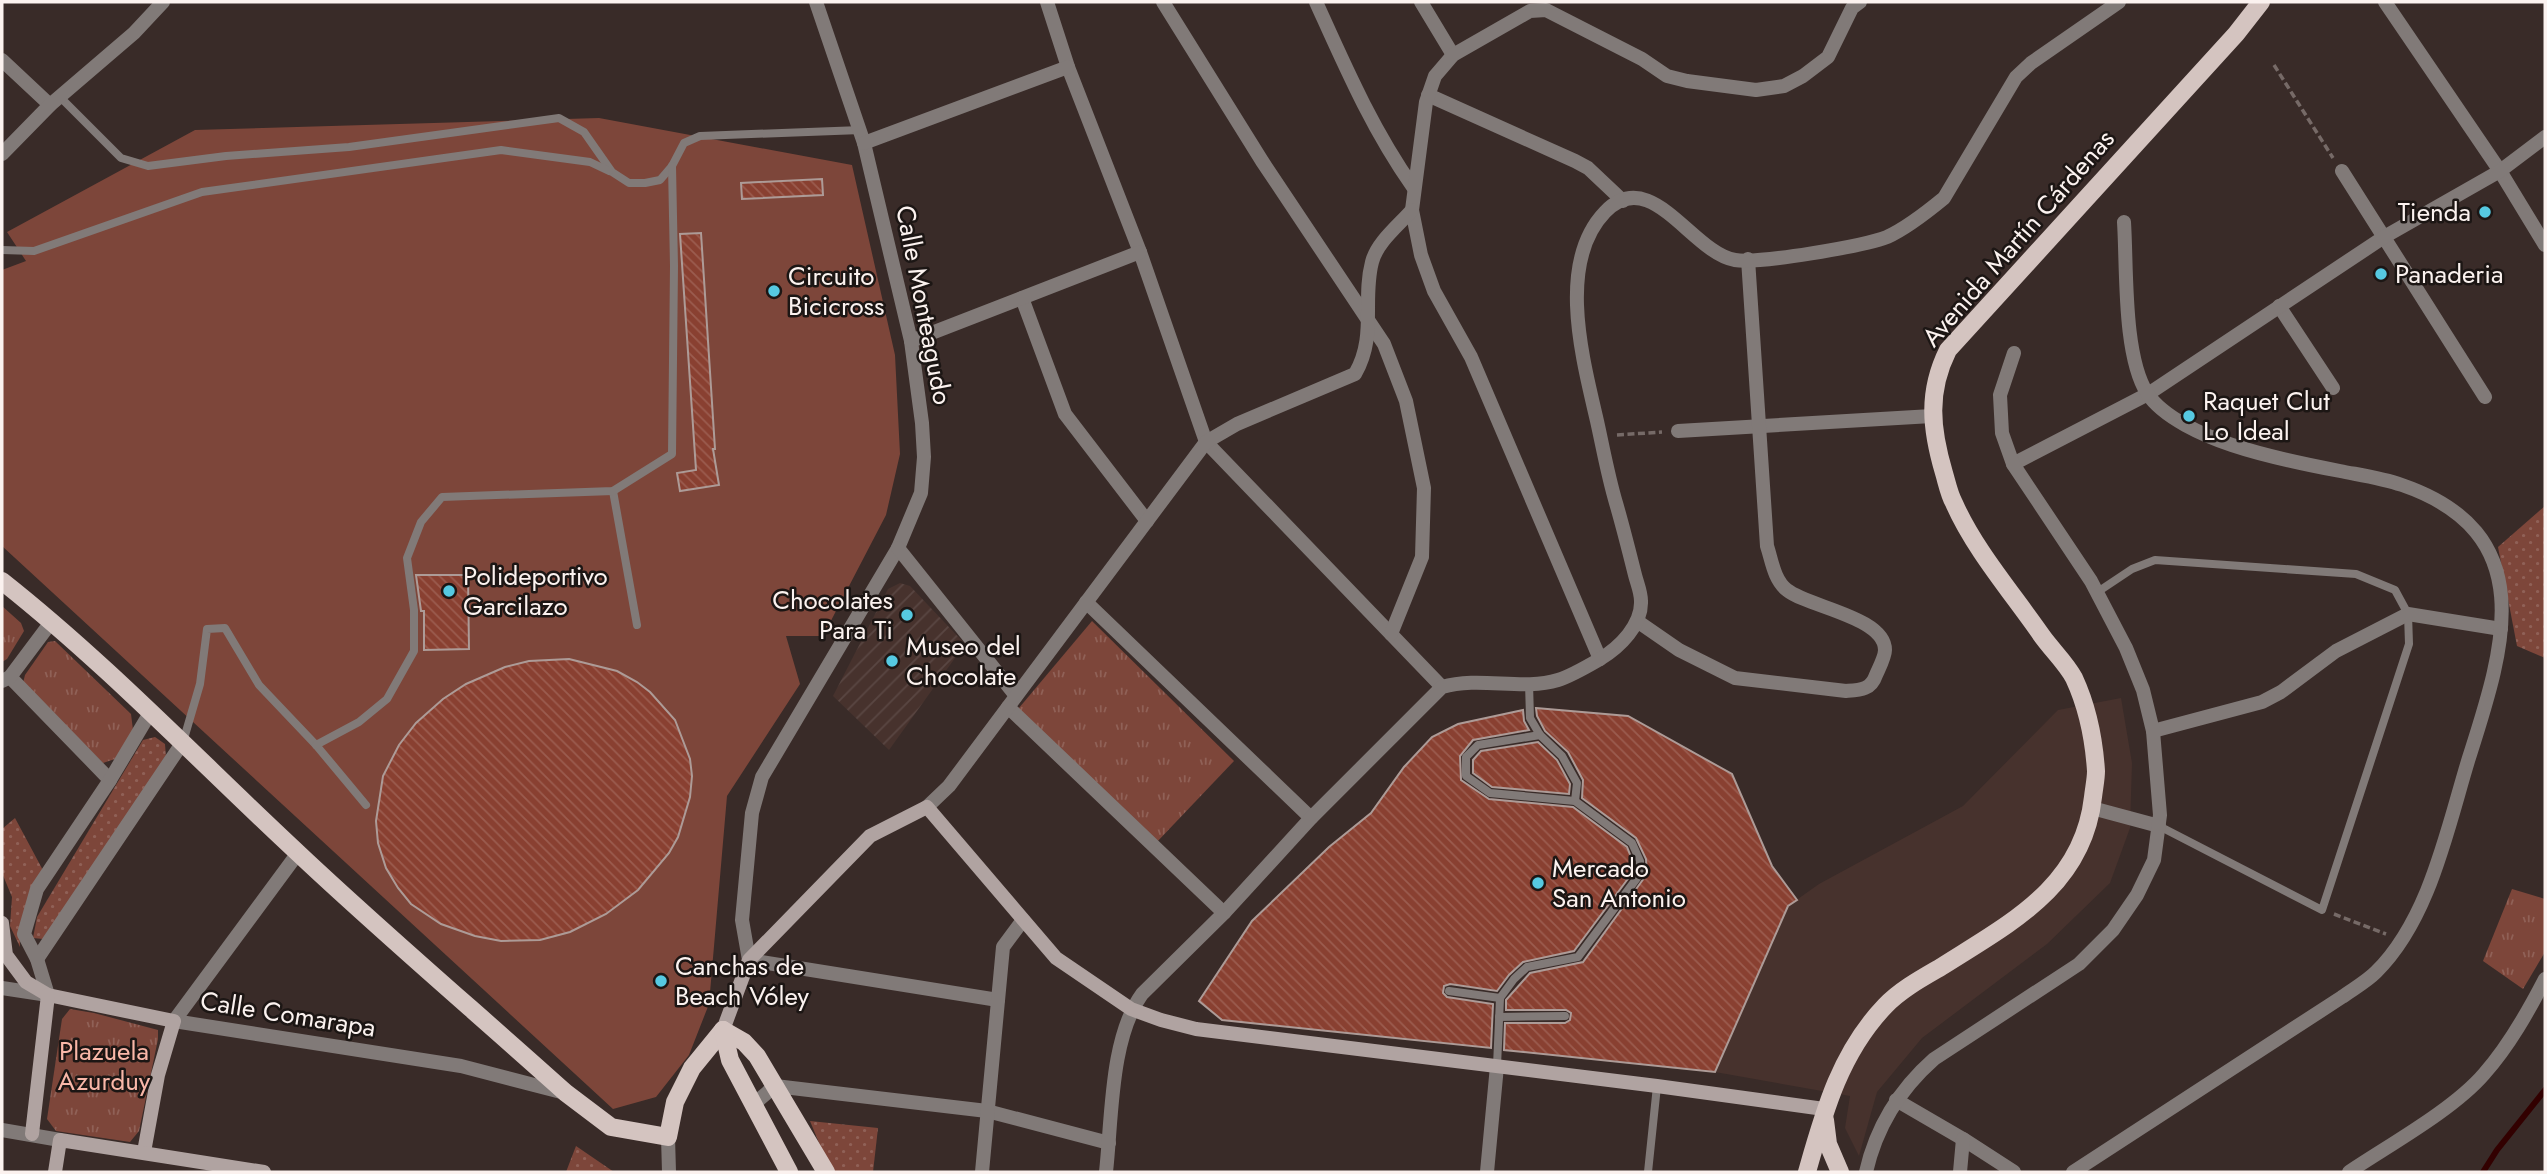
<svg xmlns="http://www.w3.org/2000/svg" width="2547" height="1174" font-family="Jost,sans-serif">
<style>
.built{fill:#47322d}
.industrial{fill:url(#industrial-furrows)}
.grass{fill:url(#grass-dots)}
.park{fill:url(#park-tufts)}
.pitch{fill:#7d463a}
.lines{fill:none;stroke-linecap:round;stroke-linejoin:round}
.stream{stroke:#320000;stroke-width:6}
.building{fill:url(#building-back-hatch);stroke:#ad9b97;stroke-width:2}
.path{stroke:#766a67;stroke-width:3.5;stroke-dasharray:7 3.5;stroke-linecap:butt}
.lane{stroke:#817a78;stroke-width:8}
.street{stroke:#817a78;stroke-width:14}
.secondary{stroke:#b0a3a1;stroke-width:14}
.primary{stroke:#d4c4c0;stroke-width:18}
.poi-dot{fill:#56c9e1;stroke:#1c1614;stroke-width:2.5}
.labels{text-anchor:middle;dominant-baseline:central;stroke-width:5;stroke-linejoin:round;paint-order:stroke}
.poi-label{font-size:26px;fill:#fbf2ef;stroke:#1c1614;text-anchor:start}
.street-label{font-size:26px;fill:#fbf2ef;stroke:#1c1614}
.park-label{font-size:26px;fill:#f9b7a8;stroke:#1c1614}
</style>
<defs>
<pattern id="industrial-furrows" width="10" height="10" patternUnits="userSpaceOnUse" patternTransform="scale(1.75)"><rect width="10" height="10" fill="#47322d"/><path d="M-1 1l2-2M0 10L10 0M9 11l2-2" fill="none" stroke="#594642"/></pattern>
<pattern id="grass-dots" width="8" height="8" patternUnits="userSpaceOnUse" patternTransform="scale(1.75)"><rect width="8" height="8" fill="#7d463a"/><path d="M2 2h.1M6 6h.1" fill="none" stroke="#906157" stroke-width="1.8" stroke-linecap="round"/></pattern>
<pattern id="park-tufts" width="24" height="20" patternUnits="userSpaceOnUse" patternTransform="scale(1.75)"><rect width="24" height="20" fill="#7d463a"/><path d="M3 7l-1-3M5 7V3M7 7l1-3M15 17l-1-3M17 17v-4M19 17l1-3" fill="none" stroke="#906157"/></pattern>
<pattern id="building-back-hatch" width="6" height="6" patternUnits="userSpaceOnUse" patternTransform="scale(1.75)"><rect width="6" height="6" fill="#894031"/><path d="M-1 5l2 2M0 0l6 6M5-1l2 2" fill="none" stroke="#9b5c4f"/></pattern>
</defs>
<rect width="100%" height="100%" fill="#392b28"/>
<path class="built" d="M2121,698L2132,763L2130,828L2110,883L2047,944L1922,1038L1877,1092L1859,1156L1845,1128L1850,1096L1715,1072L1788,906L1819,884L1963,806L2058,710Z"/>
<path class="industrial" d="M900,583L910,586L965,644L889,750L833,696L888,589Z"/>
<g class="grass">
<path d="M2545,506V658L2517,646L2498,547Z"/>
<path d="M155,737L165,744L166,757L43,939L33,938L37,917L143,740Z"/>
<path d="M15,818L45,874L20,925V947L10,926L12,897L2,873V829Z"/>
<path d="M810,1121L878,1128L873,1172H831Z"/>
<path d="M576,1146L614,1172H566Z"/>
</g>
<g class="park">
<path d="M2,606L21,623L24,631L7,659L2,662Z"/>
<path d="M1092,621L1234,761L1155,844L1014,714Z"/>
<path d="M55,641L131,714L133,730L115,759L103,763L23,683L25,675L48,642Z"/>
<path d="M2512,889L2545,899V952L2523,989L2483,961Z"/>
<path d="M70,1009L94,1013L158,1030V1039L139,1131L130,1142L56,1131L47,1119L62,1019Z"/>
</g>
<path class="pitch" d="M599,118L852,165L895,355L900,454L886,515L823,636H786L800,684L727,796L709,1004L689,1055L656,1097L613,1109L2,546V270L26,261L7,232L195,130Z"/>
<g class="lines">
<path class="stream" d="M2483,1172L2497,1150L2545,1090"/>
</g>
<g class="building">
<path d="M822,179L823,195L742,199L741,183Z"/>
<path d="M701,233L715,449H713L719,485L680,491L677,473L696,470L680,234Z"/>
<path d="M416,575H468L469,649L424,650V611H421Z"/>
<path d="M569,659L617,671L637,682L650,692L675,720L690,759L692,776L690,797L678,837L669,853L638,890L606,914L570,932L540,940L501,941L475,936L441,924L411,904L398,888L386,868L378,843L376,821L383,776L399,745L416,723L443,699L466,684L505,667L529,661Z"/>
<path d="M1536,708L1628,716L1732,774L1772,866L1797,900L1788,906L1715,1072L1504,1050L1505,1023H1565L1570,1020L1571,1013L1566,1010H1506V1000L1530,973L1583,962L1647,874L1646,859L1636,838L1582,798L1583,780L1568,752L1545,731L1537,716Z"/>
<path d="M1523,710L1524,721L1529,730L1473,740L1460,756L1461,780L1489,799L1573,807L1627,847L1633,862V872L1574,951L1523,962L1509,975L1497,991L1450,984L1444,986L1443,993L1447,997L1493,1004L1491,1048L1222,1020L1199,1001L1252,921L1329,847L1371,813L1404,767L1432,737L1458,724Z"/>
<path d="M1538,742L1557,760L1570,784L1569,794L1492,787L1473,773V760L1481,751Z"/>
</g>
<g class="lines">
<g class="path">
<path d="M2274,65L2333,158"/>
<path d="M1617,435L1662,432"/>
<path d="M2334,914L2386,934"/>
</g>
<g class="lane">
<path d="M60,97L121,158L148,166L226,156L349,147L559,118L584,132L612,172L629,183H645L660,180L672,166L684,143L700,136L861,130"/>
<path d="M2,250L34,251L202,192L501,150L590,162L609,171"/>
<path d="M613,491L637,625"/>
<path d="M2096,593L2132,569L2155,560L2356,574L2395,590L2408,614L2409,644L2322,910L2159,826"/>
<path d="M1540,735L1478,745L1466,757V776L1490,793L1575,801"/>
<path d="M183,742L200,684L207,629L225,628L259,685L316,745L366,805"/>
<path d="M316,745L359,722L387,699L414,651V610L407,558L421,522L442,497L613,491L672,454L674,266L672,166"/>
<path d="M1449,991L1500,998"/>
<path d="M1499,1017L1565,1016"/>
<path d="M1497,1066L1500,998L1514,979L1527,967L1578,957L1640,874V861L1632,843L1575,801L1577,783L1562,756L1540,735L1530,718L1529,683"/>
<path d="M1648,1172L1657,1086"/>
</g>
<g class="street">
<path d="M816,2L864,143L911,341L922,423L924,457L921,493L898,548L762,777L752,813L742,920L749,960L998,1000"/>
<path d="M1047,2L1068,67L1140,252L1206,442L1442,687"/>
<path d="M1163,2L1262,161L1384,344L1406,401L1424,488L1422,557L1391,634"/>
<path d="M1316,2C1345,66 1372,129 1413,187"/>
<path d="M1421,2L1453,55"/>
<path d="M2385,2L2500,171L2545,245"/>
<path d="M2,60L50,105"/>
<path d="M1428,95L1575,161L1588,168L1623,201"/>
<path d="M864,143L1068,67"/>
<path d="M2,154L50,105L134,33L163,2"/>
<path d="M2342,171L2485,397"/>
<path d="M1022,298L1065,414L1147,521"/>
<path d="M2279,306L2333,388"/>
<path d="M911,341L1140,252"/>
<path d="M1678,431L1932,416"/>
<path d="M2013,464L2148,394L2384,237L2500,171L2545,137"/>
<path d="M898,548L1016,696"/>
<path d="M1086,602L1311,818"/>
<path d="M1637,621L1679,650L1735,678L1846,691C1860,690 1871,690 1876,675C1879,668 1885,657 1885,650C1885,617 1808,607 1787,590C1774,580 1772,561 1767,546L1748,259"/>
<path d="M1600,659L1471,357L1434,291L1421,255L1412,210L1426,102L1435,76L1453,55L1530,11L1546,10L1642,59L1667,76L1687,81L1756,90L1784,86L1803,76L1828,57L1852,8L1860,2"/>
<path d="M10,677L110,780"/>
<path d="M2,681L10,677L52,621"/>
<path d="M1008,707L1224,913"/>
<path d="M2153,731L2262,702L2281,692L2336,651L2408,614L2501,629"/>
<path d="M927,807L949,786L1206,442L1237,424L1355,374C1377,336 1362,300 1372,262C1377,242 1399,225 1412,210"/>
<path d="M2092,808L2159,826"/>
<path d="M298,853L174,1021L461,1066L565,1093"/>
<path d="M37,959L183,742"/>
<path d="M2,988L48,995L37,959L24,934L37,889L110,780L150,713"/>
<path d="M1896,1100L1963,1139L2014,1172"/>
<path d="M755,1103L775,1086L987,1111L1109,1143"/>
<path d="M2,1130L60,1140"/>
<path d="M668,1137L669,1172"/>
<path d="M982,1172L1003,947L1023,920"/>
<path d="M1106,1172C1112,1119 1110,1038 1142,994L1224,913L1311,818L1442,687C1480,676 1522,691 1558,680C1571,676 1588,666 1600,659C1620,647 1642,625 1641,601C1641,592 1637,583 1635,575C1629,551 1623,527 1616,503C1608,476 1603,448 1597,421C1583,360 1556,263 1605,212C1651,164 1692,253 1735,260C1759,264 1864,246 1887,237C1907,228 1927,212 1944,198L2016,77L2031,63L2119,2"/>
<path d="M1487,1172L1497,1066"/>
<path d="M1866,1172C1876,1128 1900,1089 1934,1059L2079,964L2113,930L2137,895L2154,860L2160,815L2153,731L2143,690L2126,648L2091,581L2013,464L2002,433L2000,395L2014,353"/>
<path d="M1960,1172L1963,1139"/>
<path d="M2073,1172L2342,997C2353,989 2366,982 2376,972C2429,920 2447,830 2468,761C2503,651 2544,534 2402,485C2382,478 2360,475 2340,471C2303,464 2268,457 2232,445C2205,436 2163,418 2147,393C2123,355 2127,268 2124,222"/>
<path d="M2349,1172C2389,1145 2453,1110 2484,1074C2509,1046 2528,1012 2545,979"/>
</g>
<g class="secondary">
<path d="M2,923L6,955L26,982L48,995L174,1021L158,1075L144,1152"/>
<path d="M723,1030L749,960L870,836L927,807L1056,958L1131,1009L1161,1020L1196,1029L1657,1086L1824,1109"/>
<path d="M32,1134L48,995"/>
<path d="M55,1172L60,1140L264,1172"/>
</g>
<g class="primary">
<path d="M2,581C107,664 200,762 298,853C385,935 477,1013 566,1093L611,1127L668,1137L675,1102L692,1068L723,1030"/>
<path d="M723,1030L744,1042L757,1056L826,1172"/>
<path d="M723,1030L730,1060L789,1172"/>
<path d="M1825,1120L1828,1144L1840,1172"/>
<path d="M1807,1172C1824,1112 1840,1053 1885,1006C1900,990 1922,978 1941,967C2010,923 2083,887 2093,797C2094,788 2096,779 2096,771C2094,740 2087,706 2074,678C2066,663 2052,650 2042,636C2013,594 1974,549 1954,503C1949,494 1947,483 1944,473C1931,429 1927,392 1948,350L2236,34L2261,2"/>
</g>
</g>
<g class="poi-dot">
<circle cx="2485" cy="212" r="7"/>
<circle cx="2381" cy="274" r="7"/>
<circle cx="774" cy="291" r="7"/>
<circle cx="2189" cy="416" r="7"/>
<circle cx="449" cy="591" r="7"/>
<circle cx="907" cy="615" r="7"/>
<circle cx="892" cy="661" r="7"/>
<circle cx="1538" cy="883" r="7"/>
<circle cx="661" cy="981" r="7"/>
</g>
<g class="labels">
<g class="poi-label">
<text x="2471" y="212" text-anchor="end">Tienda</text>
<text x="2395" y="274">Panaderia</text>
<text x="788" y="276">Circuito<tspan x="788" dy="30">Bicicross</tspan></text>
<text x="2203" y="401">Raquet Clut<tspan x="2203" dy="30">Lo Ideal</tspan></text>
<text x="463" y="576">Polideportivo<tspan x="463" dy="30">Garcilazo</tspan></text>
<text x="893" y="600" text-anchor="end">Chocolates<tspan x="893" dy="30">Para Ti</tspan></text>
<text x="906" y="646">Museo del<tspan x="906" dy="30">Chocolate</tspan></text>
<text x="1552" y="868">Mercado<tspan x="1552" dy="30">San Antonio</tspan></text>
<text x="675" y="966">Canchas de<tspan x="675" dy="30">Beach Vóley</tspan></text>
</g>
<g class="street-label">
<text transform="translate(2018 238) rotate(-49)">Avenida Martín Cárdenas</text>
<text transform="translate(924 305) rotate(79)">Calle Monteagudo</text>
<text transform="translate(288 1014) rotate(9)">Calle Comarapa</text>
</g>
<g class="park-label">
<text x="104" y="1051">Plazuela<tspan x="104" dy="30">Azurduy</tspan></text>
</g>
</g>
<rect width="2547" height="1174" fill="none" stroke="#fbf2ef" stroke-width="7"/>
</svg>
